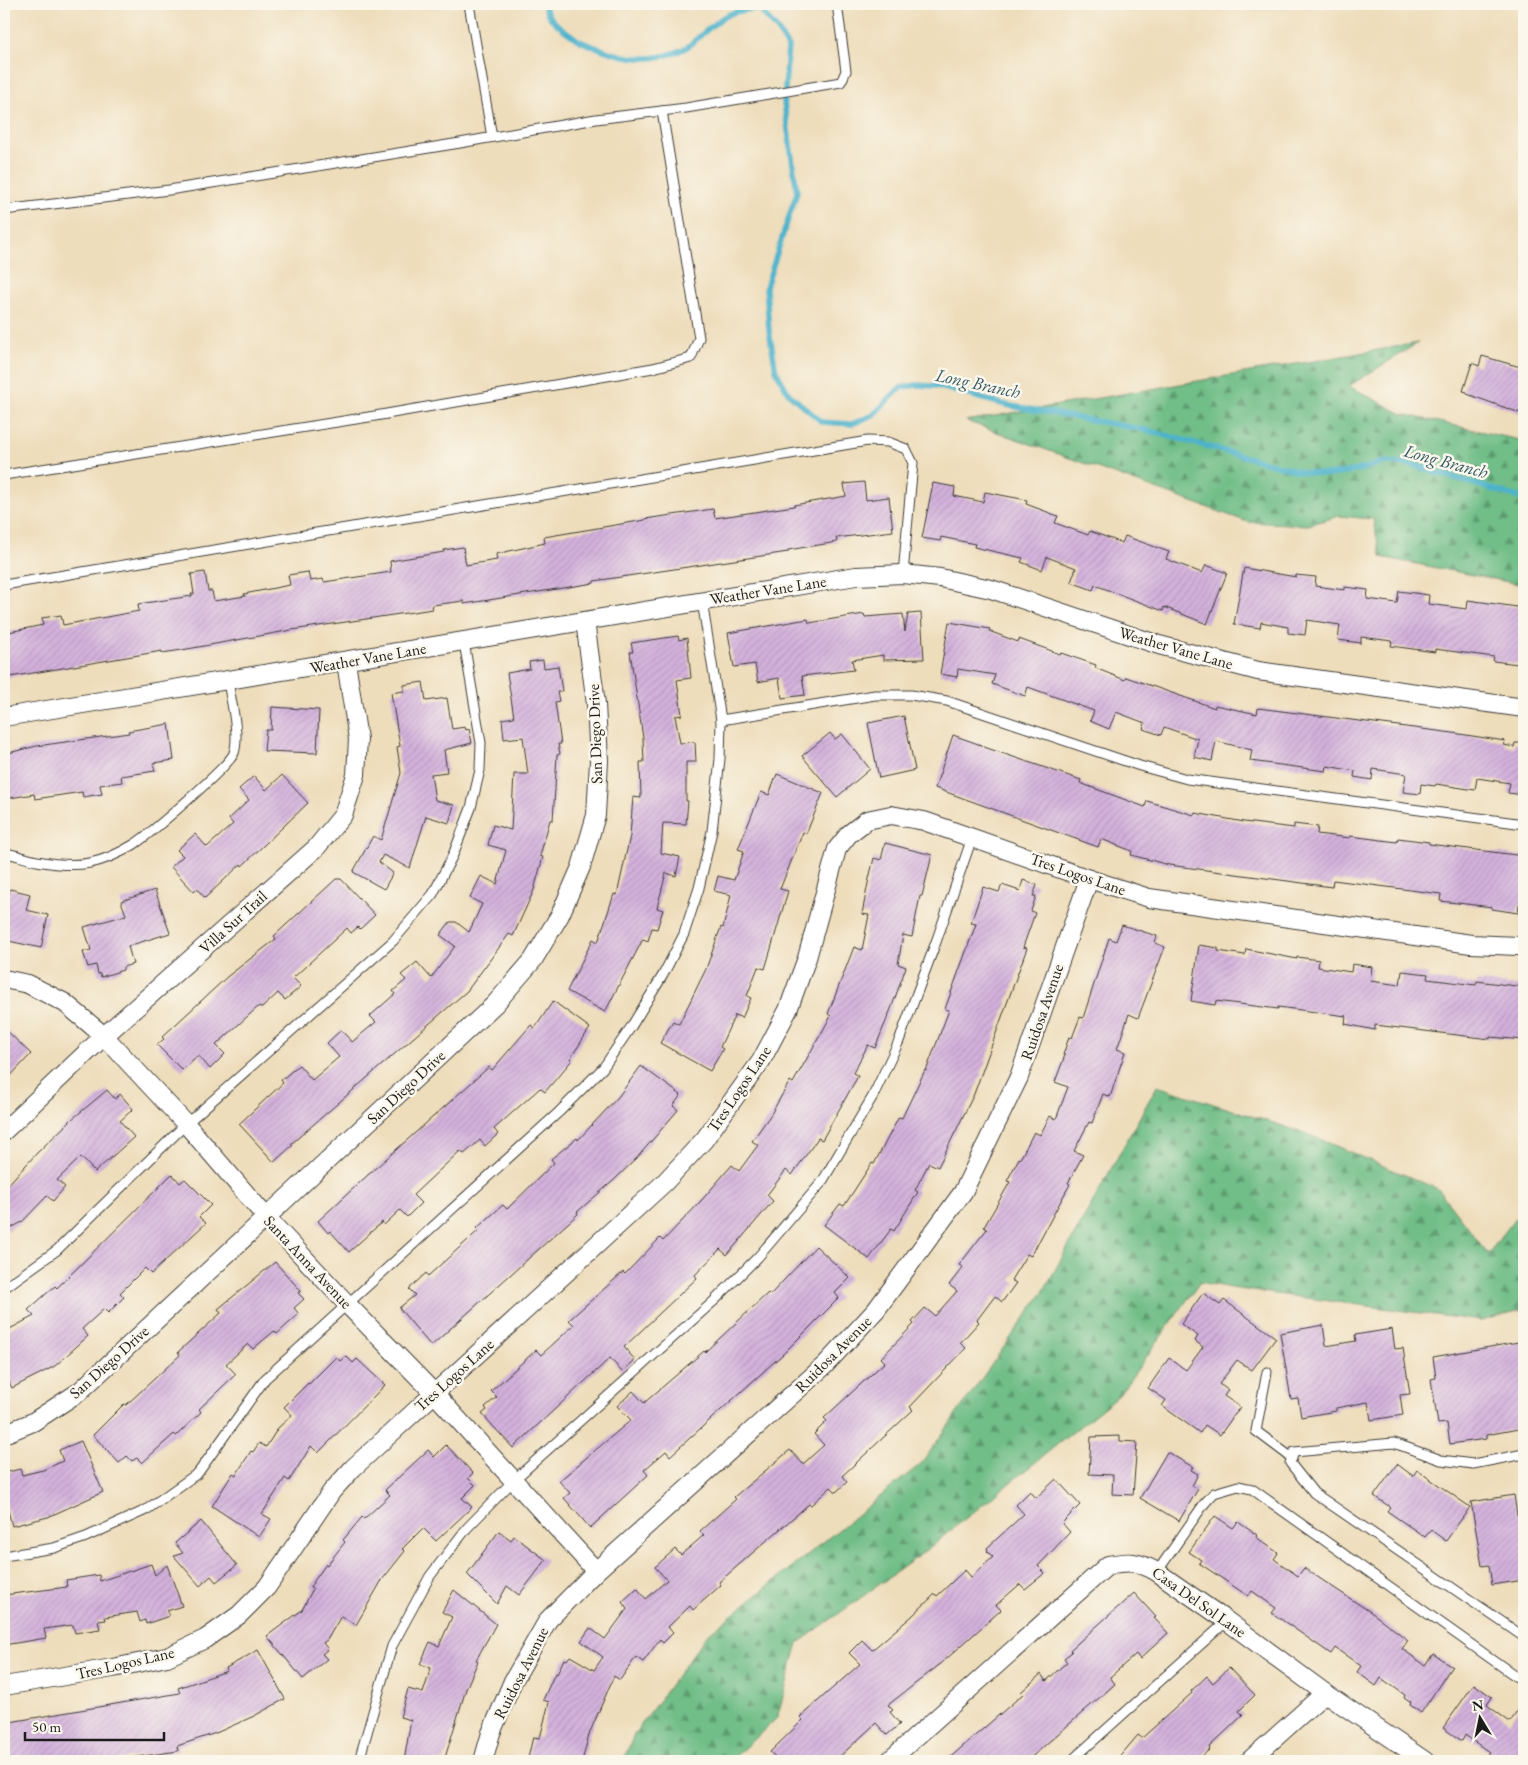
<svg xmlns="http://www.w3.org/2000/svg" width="1528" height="1765" font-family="'EB Garamond',serif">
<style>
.forest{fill:url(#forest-firs);stroke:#466d52}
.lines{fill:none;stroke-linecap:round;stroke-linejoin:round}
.stream{stroke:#4eb3cc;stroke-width:5.5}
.building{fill:url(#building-hatch)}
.lane-casing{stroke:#3c3934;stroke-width:11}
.street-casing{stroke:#3c3934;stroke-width:20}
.lane{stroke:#fff;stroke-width:9}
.street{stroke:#fff;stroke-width:18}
.labels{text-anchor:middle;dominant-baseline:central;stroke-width:5;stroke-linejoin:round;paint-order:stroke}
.street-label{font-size:16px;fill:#1c1c1c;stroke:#fbf7ec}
.water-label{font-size:18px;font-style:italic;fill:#305862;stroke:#fbf7ec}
</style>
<defs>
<pattern id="forest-firs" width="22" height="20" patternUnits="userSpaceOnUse" patternTransform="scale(1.25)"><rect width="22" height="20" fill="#71be88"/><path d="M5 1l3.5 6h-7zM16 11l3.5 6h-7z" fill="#5c9a6e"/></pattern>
<pattern id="building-hatch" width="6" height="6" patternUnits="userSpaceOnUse" patternTransform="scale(1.25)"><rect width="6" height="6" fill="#d3b1dc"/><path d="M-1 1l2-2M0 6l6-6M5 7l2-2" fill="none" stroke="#b598bc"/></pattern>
</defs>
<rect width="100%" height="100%" fill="#fbf7ec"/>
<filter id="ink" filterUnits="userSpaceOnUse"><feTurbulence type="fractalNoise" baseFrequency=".02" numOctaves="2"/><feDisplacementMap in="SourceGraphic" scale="10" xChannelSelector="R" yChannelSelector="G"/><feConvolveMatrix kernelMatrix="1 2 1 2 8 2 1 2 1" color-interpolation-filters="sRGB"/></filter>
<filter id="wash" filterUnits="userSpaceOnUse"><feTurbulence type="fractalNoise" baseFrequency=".0096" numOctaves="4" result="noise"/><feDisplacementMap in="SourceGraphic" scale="20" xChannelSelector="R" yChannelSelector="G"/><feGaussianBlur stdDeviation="1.12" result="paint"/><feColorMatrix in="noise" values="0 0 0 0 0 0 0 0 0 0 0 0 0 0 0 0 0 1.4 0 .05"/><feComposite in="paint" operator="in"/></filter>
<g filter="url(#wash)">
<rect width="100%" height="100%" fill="#edb"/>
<g class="forest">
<path d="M1418,343L1349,386L1402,414L1524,441V585L1381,557L1373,519L1339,516L1308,525L1248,522L966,421Z"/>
<path d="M1157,1086L1305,1133L1438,1189L1488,1254L1524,1207V1309L1481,1321L1231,1288L1200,1282L1119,1395L920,1555L798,1643L777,1718L730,1761H623L635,1733L707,1635L922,1463L1043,1292Z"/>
</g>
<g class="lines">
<path class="stream" d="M544,4C547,20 562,28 574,37C581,43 590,45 598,48C629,60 652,63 684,49C689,46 694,41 699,37C722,17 727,10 759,9L777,29L788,47L784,103L797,192L766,287L769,330L776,371L789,394L822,422L852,424L873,415L900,388L916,385L936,386L1006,405L1146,430L1302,472L1330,475L1359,470L1383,462L1409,464L1524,499"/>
</g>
<g id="blocks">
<g class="building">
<path d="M1482,356L1524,368V411L1521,409L1520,413L1467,394V392L1463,391L1472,363L1479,366Z"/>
<path d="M864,482L866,500L889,497L893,531L836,538L837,542L788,550V552L594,581V583L464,604V601L432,605L433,609L292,630L182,650L162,653V651L4,678V633L43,625L42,618L61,615L63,625L139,611L138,604L192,596L191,594H194L191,574L205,572L208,591H212L214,601L245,596L244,594L290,585L288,575L308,572L310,581L323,579L324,582L391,572L390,561L444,552V550L463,547L466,565L497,560L496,554L545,543L544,537L645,520V519L713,509L715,518L794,506V505L846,496L844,484Z"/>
<path d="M933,483L955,487L954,496L983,502L985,492L1027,500L1026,504L1058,516L1055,523L1088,535L1090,531L1122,543L1125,536L1169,552L1166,559L1202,573L1206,565L1227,573L1207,624L1164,607L1163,611L1095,585L1093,590L1071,582L1076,568L1047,557L1042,570L1021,562L1023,558L974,547L975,544L941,537L940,541L922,538Z"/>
<path d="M1244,568L1296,577V575L1316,577L1315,586L1345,590V587L1368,590L1367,599L1397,603L1399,591L1429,595L1428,604L1467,609L1468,600L1524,608V658L1519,657L1518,664L1493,661L1494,657L1435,649V652L1391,646L1392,641L1361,637V643L1338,640L1340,625L1307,620L1305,635L1288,633V627L1261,622L1260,628L1234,624Z"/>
<path d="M921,613L924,659L883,660V655L852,660L854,670L802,676L805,695L782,698L779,678L758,682L755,664L734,667L728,633L808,619L809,623L864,614L865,617L903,614L905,632L908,614Z"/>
<path d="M949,622L990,629L989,631L1018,642L1019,639L1060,654L1061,653L1096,665L1095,668L1125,680L1126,677L1215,708V705L1257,714L1258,708L1453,733L1505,741L1504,745L1514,747L1515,743H1524V795L1508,793L1510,783L1477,778L1475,790L1436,784L1435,786L1421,784L1420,794L1403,792L1406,774L1373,769L1372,780L1354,777L1355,771L1327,766L1326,771L1250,761L1252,750L1216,741L1212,761L1194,757L1198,739L1164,727L1161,735L1143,729L1145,723L1116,712L1109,729L1090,721L1094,711L1028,687L1025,696L992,684L995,675L958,669L957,677L940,674Z"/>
<path d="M678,636L679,640L687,638L691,678L677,680L682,715L675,716L680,743L695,742L696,762H686V801H688L686,824L663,823L661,853L680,857L676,876L666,873L657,908L663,910L657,929L652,928L648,941L643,939L605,1012L567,991L593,939L598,942L614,894L617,895L630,836L633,797L641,798L640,762H644L643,738L630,652H633L631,643Z"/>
<path d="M543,660L544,668L558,666L562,691L557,692L559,701L555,702L561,744H558L560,754L557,755L553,820H550L540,856L543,857L534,890L513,936L509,934L467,991L291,1144L293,1145L274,1162L239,1124L283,1083L281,1080L299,1065L312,1080L339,1057L327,1043L341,1030L352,1042L376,1022L370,1016L395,994L393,991L406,980L401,975L417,962L431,978L455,946L440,935L450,922H456L469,932L482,904L470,898L481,876L497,884L506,850L488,845L493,825L511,830L514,774H528L523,737L504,739L502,719L514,717L507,673L530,669L529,662Z"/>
<path d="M423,682L426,701L447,698L452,729L465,727L466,730L469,729L472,743L444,750L447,772L431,774L435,800L454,805L449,823L426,816L410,868L383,855L379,862L393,873L384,889L353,872L373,836L381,840L401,773L397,747L400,746L391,693L404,691V685Z"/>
<path d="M272,707L319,710L317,753L264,751L266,730H271Z"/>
<path d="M904,716L915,770L879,778L868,723Z"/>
<path d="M169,724L174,760L153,763L155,771L121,776L122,782L100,785L102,794L83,797L82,792L35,799L34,794L4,799V754L37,746L129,733L128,731Z"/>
<path d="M830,733L835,739L842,734L870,769L837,797L802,756Z"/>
<path d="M953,735L981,745V746L1081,780L1080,783L1145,807L1147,801L1194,815L1195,813L1244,822L1294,828V824L1318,827L1317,834L1350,838V836L1397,842L1398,838L1429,842V844L1524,856V904H1519L1518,913L1492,909V907L1440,901L1441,894L1333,880L1332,887L1169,865L1131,855L1132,851L1101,839L1098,847L935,788Z"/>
<path d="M777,774L823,793L806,834L803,832L780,889L788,891L765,969L758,967L747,996L751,998L742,1018L735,1015L720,1047L723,1049L710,1071L660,1043L673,1021L679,1024L706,969L721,927L723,928L731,895L714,891L718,876L734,880L744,851L738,849L749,822L761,792L769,795Z"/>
<path d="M282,775L308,803L242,866L241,864L205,898L197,889L194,892L171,867L183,856L177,850L195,834L207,847L233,824L229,819L249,800L239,789L254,776L266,790Z"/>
<path d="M885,843L932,855L922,896H920L912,937L903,935L898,964L906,967L891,1009L875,1048L868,1045L853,1073L858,1076L822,1140L818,1138L792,1175L786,1170L767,1195L773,1201L727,1255L720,1249L695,1275L697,1278L624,1347L635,1360L622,1372L610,1358L513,1448L482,1414L487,1410L485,1407L497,1397L491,1391L536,1350L541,1355L574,1325L569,1320L623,1272L625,1274L660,1238L663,1241L700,1202L732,1165L739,1171L758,1145L752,1141L771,1114L790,1081L793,1083L831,1016L828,1014L854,947L862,950L869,915L862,914L868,883L874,858L881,860Z"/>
<path d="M336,879H341L375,915L360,929L358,927L351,933L347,928L293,978L301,986L285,1000L278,993L262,1008L259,1006L216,1045L225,1054L210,1069L198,1055L182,1070L157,1045L164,1039L162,1037L228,976L276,939L274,936Z"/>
<path d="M1023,880L1037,885L1033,896H1036L1031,911L1035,913L1023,947L1027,948L974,1094L938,1167L929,1163L915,1190L918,1192L894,1231L891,1229L869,1259L824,1225L840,1204L844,1206L872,1163L874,1164L899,1117L902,1118L925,1070L926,1071L949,1010L945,1009L976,924L971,923L983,887L999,892L1002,885L1020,891Z"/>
<path d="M10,889L30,894L26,910L48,915L41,948L4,940V915Z"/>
<path d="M155,890L170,933L128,946L133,964L123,967V970L101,977L100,974H98L96,965L88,967L83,952L91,950L84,927L126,915L121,901Z"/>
<path d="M1122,925L1157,936L1155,943L1165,947L1138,1018L1129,1014L1117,1049L1125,1052L1110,1097L1103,1094L1092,1123L1089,1122L1074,1151L1083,1155L1068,1183L1070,1184L1031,1256L1027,1254L1011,1280L1016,1283L1002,1302L995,1296L977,1320L979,1322L960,1343L966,1348L910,1407L913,1410L842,1476L847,1482L836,1492L831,1487L811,1505L809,1504L719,1582L721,1585L693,1610L690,1606L668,1627L673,1633L663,1643L660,1639L643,1662L636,1657L620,1680L614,1676L590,1732L582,1761H543L528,1758L533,1737L540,1738L549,1702L543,1700L555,1673L557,1674L564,1659L567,1660L570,1656L594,1670L603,1657L581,1641L590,1628L605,1639L627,1609L622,1602L637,1588L646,1599L667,1580L655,1567L675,1549L681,1555L704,1535L700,1531L736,1499L734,1497L790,1450L803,1464L824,1445L814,1434L827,1421L824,1418L885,1362L881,1358L914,1324L912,1322L925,1308L935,1316L957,1291L949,1285L963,1267L959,1265L987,1229L984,1227L1010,1182L1007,1181L1019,1158L1020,1159L1034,1132L1040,1135L1050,1116L1056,1119L1068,1087L1055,1082L1065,1055H1063L1069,1037L1072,1038L1080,1017L1083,1018L1109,938L1116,941Z"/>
<path d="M1199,945L1218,948V951L1245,955L1246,949L1297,959V957L1319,960L1318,967L1351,972L1352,964L1372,967L1370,981L1400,985L1402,971L1428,974L1427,979L1476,985L1477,981L1524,987V1040L1490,1037V1039L1375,1025V1030L1345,1024L1346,1016L1278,1007V1009L1216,1001L1215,1005L1191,1001Z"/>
<path d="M553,1001L590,1028L570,1059L572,1060L545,1092L540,1088L494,1129L498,1134L485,1146L480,1140L464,1154L460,1151L413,1195L421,1203L407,1217L400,1210L384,1225L382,1222L349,1252L330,1231L328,1233L318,1221L369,1174L489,1067L492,1070L531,1025L535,1028Z"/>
<path d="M4,1028L31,1054L4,1083Z"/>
<path d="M641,1066L681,1095L673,1106L678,1110L636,1159L613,1181L577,1212L578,1214L431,1346L399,1308L415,1295L409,1289L426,1273L428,1276L479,1230L477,1228L503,1205L507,1209L554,1163L551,1159L577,1138L578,1140L618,1097Z"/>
<path d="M107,1090L115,1099L120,1094L133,1109L120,1121L134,1137L95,1172L81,1157L57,1180L65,1187L53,1201L47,1196L22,1222L4,1232V1189L37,1153L71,1120Z"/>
<path d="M172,1174L180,1183L185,1179L211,1205L199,1217L206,1223L151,1274L145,1268L120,1293L124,1297L108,1313L104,1309L82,1329L88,1336L55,1366L12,1388L4,1372V1332L34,1316L28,1310L55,1286L57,1288Z"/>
<path d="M816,1246L850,1278L835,1293L839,1298L783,1354L670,1456L666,1451L644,1470L648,1475L590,1528L564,1498L570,1493L559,1481L631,1420L617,1406L633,1391L644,1403L704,1351L705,1352L768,1293L770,1295Z"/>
<path d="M275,1262L301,1291L298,1293L304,1299L294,1308L299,1314L277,1334L274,1331L253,1349L248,1344L226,1364L236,1374L199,1409L201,1412L176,1436L174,1434L142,1463L137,1458L132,1461L127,1456L119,1463L93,1435L124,1404L126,1405L180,1355L178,1352L221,1313L218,1309Z"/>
<path d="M1203,1293L1220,1305L1224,1300L1276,1338L1252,1370L1237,1360L1219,1384L1228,1390L1224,1396L1240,1407L1220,1435L1205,1425L1200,1433L1162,1406L1166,1400L1148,1388L1169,1358L1186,1370L1203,1347L1195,1341L1198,1336L1181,1324Z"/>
<path d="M1323,1325L1326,1346L1356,1341L1355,1335L1392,1329L1395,1349L1403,1348L1410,1394L1400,1395L1403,1415L1371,1420L1368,1402L1336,1408V1411L1301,1417L1298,1398L1291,1399L1280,1333Z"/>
<path d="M1524,1341V1428L1486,1435V1439L1450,1444L1447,1423L1438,1424L1431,1379L1436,1378L1433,1357Z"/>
<path d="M346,1356L353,1363L357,1359L385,1385L318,1453L311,1446L289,1481L285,1478L262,1514L271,1519L259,1537L212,1506L233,1473L236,1475L251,1451L253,1452L259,1443L266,1447L278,1428L292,1415L284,1407L308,1383L309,1384L336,1357L340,1361Z"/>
<path d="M1120,1436V1441L1137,1442L1133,1495L1112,1494L1113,1475L1089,1474L1091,1437Z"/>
<path d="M81,1441L103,1492L48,1517L12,1526L4,1495V1473L20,1469L22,1475L43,1470L63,1461L59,1450Z"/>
<path d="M446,1445L473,1473L468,1478L475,1485L462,1498L472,1507L436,1541L423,1528L402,1549L405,1551L382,1580L356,1625L341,1616L327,1640L323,1643L328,1649L322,1654L327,1659L303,1679L267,1636L302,1610L313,1589L310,1587L326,1564L327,1565L345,1542L343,1540L362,1517L364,1519L390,1495L385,1490L428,1450L434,1457Z"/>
<path d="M1167,1452L1193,1467L1191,1470L1198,1474L1192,1486L1198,1489L1179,1521L1140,1498Z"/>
<path d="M1397,1464L1413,1476L1417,1470L1470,1507L1446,1541L1431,1530L1425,1537L1387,1511L1390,1507L1374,1496Z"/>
<path d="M1056,1479L1080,1505L1062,1523L1070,1532L1038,1566L1045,1573L1025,1589L1020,1584L996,1605L1001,1610L943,1662L888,1705L893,1710L890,1712L900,1724L887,1735L876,1723L835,1761H780L770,1752L803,1720L800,1717L860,1664L849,1653L862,1640L872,1650L911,1617L935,1594L937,1596L965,1570L971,1577L993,1557L987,1551L988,1550L987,1548L1024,1514L1016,1505L1030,1491L1036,1498Z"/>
<path d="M1514,1495L1517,1515L1524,1514V1580L1492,1585L1489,1565L1482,1566L1471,1502Z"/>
<path d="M1215,1516L1233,1528L1238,1522L1257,1535L1256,1537L1278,1553L1274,1559L1298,1576L1304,1568L1375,1615L1408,1640L1402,1649L1425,1665L1433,1654L1452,1666L1421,1713L1410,1705L1411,1702L1404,1697L1405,1695L1381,1678L1376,1686L1357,1672L1361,1666L1335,1648L1331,1654L1272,1613L1276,1608L1252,1591L1248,1596L1199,1563L1201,1560L1189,1552Z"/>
<path d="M201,1521L237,1565L216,1582L211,1576L200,1586L174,1556L183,1553L175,1543Z"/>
<path d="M499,1531L511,1540L514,1536L546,1560L519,1595L507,1586L497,1604L467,1574Z"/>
<path d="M151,1564L155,1575L167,1565L182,1606L167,1611L169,1616L146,1624L145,1620L140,1622L137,1612L105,1617L106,1620L98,1621L100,1629L75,1633L73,1625L44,1629L46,1638L4,1645V1595L67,1587L66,1580L99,1575L100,1581Z"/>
<path d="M454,1590L496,1624L476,1660L478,1661L466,1689L444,1761H404L411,1720L400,1717L408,1689L423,1693L431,1668L420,1664L430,1642L439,1646L452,1617L442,1612Z"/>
<path d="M1134,1593L1156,1617L1154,1618L1168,1633L1140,1659L1136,1654L1110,1677L1115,1684L1027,1761H946L1023,1694L1021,1692L1041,1674L1046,1681L1067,1662L1064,1658L1072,1652L1070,1650Z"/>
<path d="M258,1650L285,1699L254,1716L216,1733L177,1746L178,1751L109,1761H4V1723L180,1693L178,1688L227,1671L226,1668Z"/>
<path d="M1229,1668L1255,1695L1239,1711L1243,1715L1209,1747L1210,1749L1197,1761H1116L1138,1735L1142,1738L1192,1693L1191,1691L1207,1676L1213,1683Z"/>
<path d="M1474,1684L1492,1697L1487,1705L1510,1722L1524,1702V1761H1482L1489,1752L1465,1735L1462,1741L1443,1728Z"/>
</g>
</g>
</g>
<g filter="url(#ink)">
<use href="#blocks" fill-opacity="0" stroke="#3c3934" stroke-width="1"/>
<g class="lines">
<defs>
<g id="lane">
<path d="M469,4L492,137"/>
<path d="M4,210L169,190L460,143L596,119L686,108L841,82L846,71L837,4"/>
<path d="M4,475L375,416L653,368L691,358L699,338L662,111"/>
<path d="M4,585L868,441L888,442L906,449L913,463L903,574"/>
<path d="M702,601L721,720L875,695H911L947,701L1140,766L1187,779L1524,824"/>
<path d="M4,853C15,854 26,859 37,861C53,864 74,866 90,863C105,860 120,853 133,845C148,836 229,766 234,753C240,734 231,702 228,681"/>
<path d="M4,1288L57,1250L186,1124L393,941L433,894L453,855L471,808L480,770L481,743L464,642"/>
<path d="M1267,1372L1256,1431L1292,1458"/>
<path d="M1524,1454L1473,1464L1441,1460L1394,1443L1294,1452L1290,1463L1314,1493L1524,1637"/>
<path d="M4,1556L54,1548L86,1537L146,1510L198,1473L265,1379L559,1112L603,1068L631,1027L663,975L684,934L699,888L712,831L720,759L721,720"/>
<path d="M1157,1572L1204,1504L1214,1493L1238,1486L1252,1489L1524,1682"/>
<path d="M355,1761L360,1757L392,1646L430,1576L467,1528L514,1480L714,1301L758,1257L822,1182L873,1096L899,1041L936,942L972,838"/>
<path d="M1071,1761L1227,1621"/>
</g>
<g id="street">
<path d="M4,717L856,576L903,574L940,578L991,589L1159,645L1258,671L1524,708"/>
<path d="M4,979L28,984L65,1003L104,1036L186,1124L266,1217L347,1304L434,1393L596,1571"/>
<path d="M4,1131L104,1036L316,848L343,815L356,775L358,739L346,662"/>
<path d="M4,1434L33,1422L79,1392L495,1004L533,960L560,915L581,867L596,815L599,761L596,704L585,621"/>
<path d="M4,1686L113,1668L167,1657L205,1639L239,1615L267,1587L332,1491L353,1468L664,1183L704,1140L761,1061L788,1010L807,958L837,849L849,834L867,820L891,815L924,821L1089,879L1149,898L1471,944L1518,946L1524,944"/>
<path d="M483,1761L491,1733L513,1681L548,1620L596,1571L825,1365L876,1310L963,1192L1019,1077L1089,879"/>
<path d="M889,1761L1108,1565C1129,1561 1138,1561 1157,1572L1227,1621L1325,1693L1425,1761"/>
<path d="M1249,1761L1325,1693"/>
</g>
</defs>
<use href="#lane" class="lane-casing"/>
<use href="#street" class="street-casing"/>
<use href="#lane" class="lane"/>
<use href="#street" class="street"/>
</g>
</g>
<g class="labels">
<g class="street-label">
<text transform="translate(768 590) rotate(-9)">Weather Vane Lane</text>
<text transform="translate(1176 648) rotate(16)">Weather Vane Lane</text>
<text transform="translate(368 658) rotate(-10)">Weather Vane Lane</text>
<text transform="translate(595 734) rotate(-92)">San Diego Drive</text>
<text transform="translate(1078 874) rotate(19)">Tres Logos Lane</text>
<text transform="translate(233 922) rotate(-42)">Villa Sur Trail</text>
<text transform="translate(1042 1012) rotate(-71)">Ruidosa Avenue</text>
<text transform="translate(406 1087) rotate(-43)">San Diego Drive</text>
<text transform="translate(739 1089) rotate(-56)">Tres Logos Lane</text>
<text transform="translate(308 1262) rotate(47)">Santa Anna Avenue</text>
<text transform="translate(833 1354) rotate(-45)">Ruidosa Avenue</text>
<text transform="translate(109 1362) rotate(-42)">San Diego Drive</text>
<text transform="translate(454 1375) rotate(-42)">Tres Logos Lane</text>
<text transform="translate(1199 1602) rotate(35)">Casa Del Sol Lane</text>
<text transform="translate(125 1663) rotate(-13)">Tres Logos Lane</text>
<text transform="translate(521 1673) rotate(-63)">Ruidosa Avenue</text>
</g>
<g class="water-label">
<text transform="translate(978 383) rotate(12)">Long Branch</text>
<text transform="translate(1446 461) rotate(15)">Long Branch</text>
</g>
</g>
<rect width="1528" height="1765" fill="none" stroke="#fbf7ec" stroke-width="20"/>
<g transform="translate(1480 1718) rotate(350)" stroke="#fbf7ec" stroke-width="4" paint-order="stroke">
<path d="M0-4L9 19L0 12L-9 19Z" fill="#1c1c1c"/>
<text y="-8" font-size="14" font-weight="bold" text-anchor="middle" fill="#1c1c1c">N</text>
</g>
<path d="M25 1732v8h139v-8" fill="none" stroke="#1c1c1c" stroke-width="2.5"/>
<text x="32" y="1732" font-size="15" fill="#1c1c1c" stroke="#fbf7ec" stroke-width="4" paint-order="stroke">50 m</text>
</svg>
